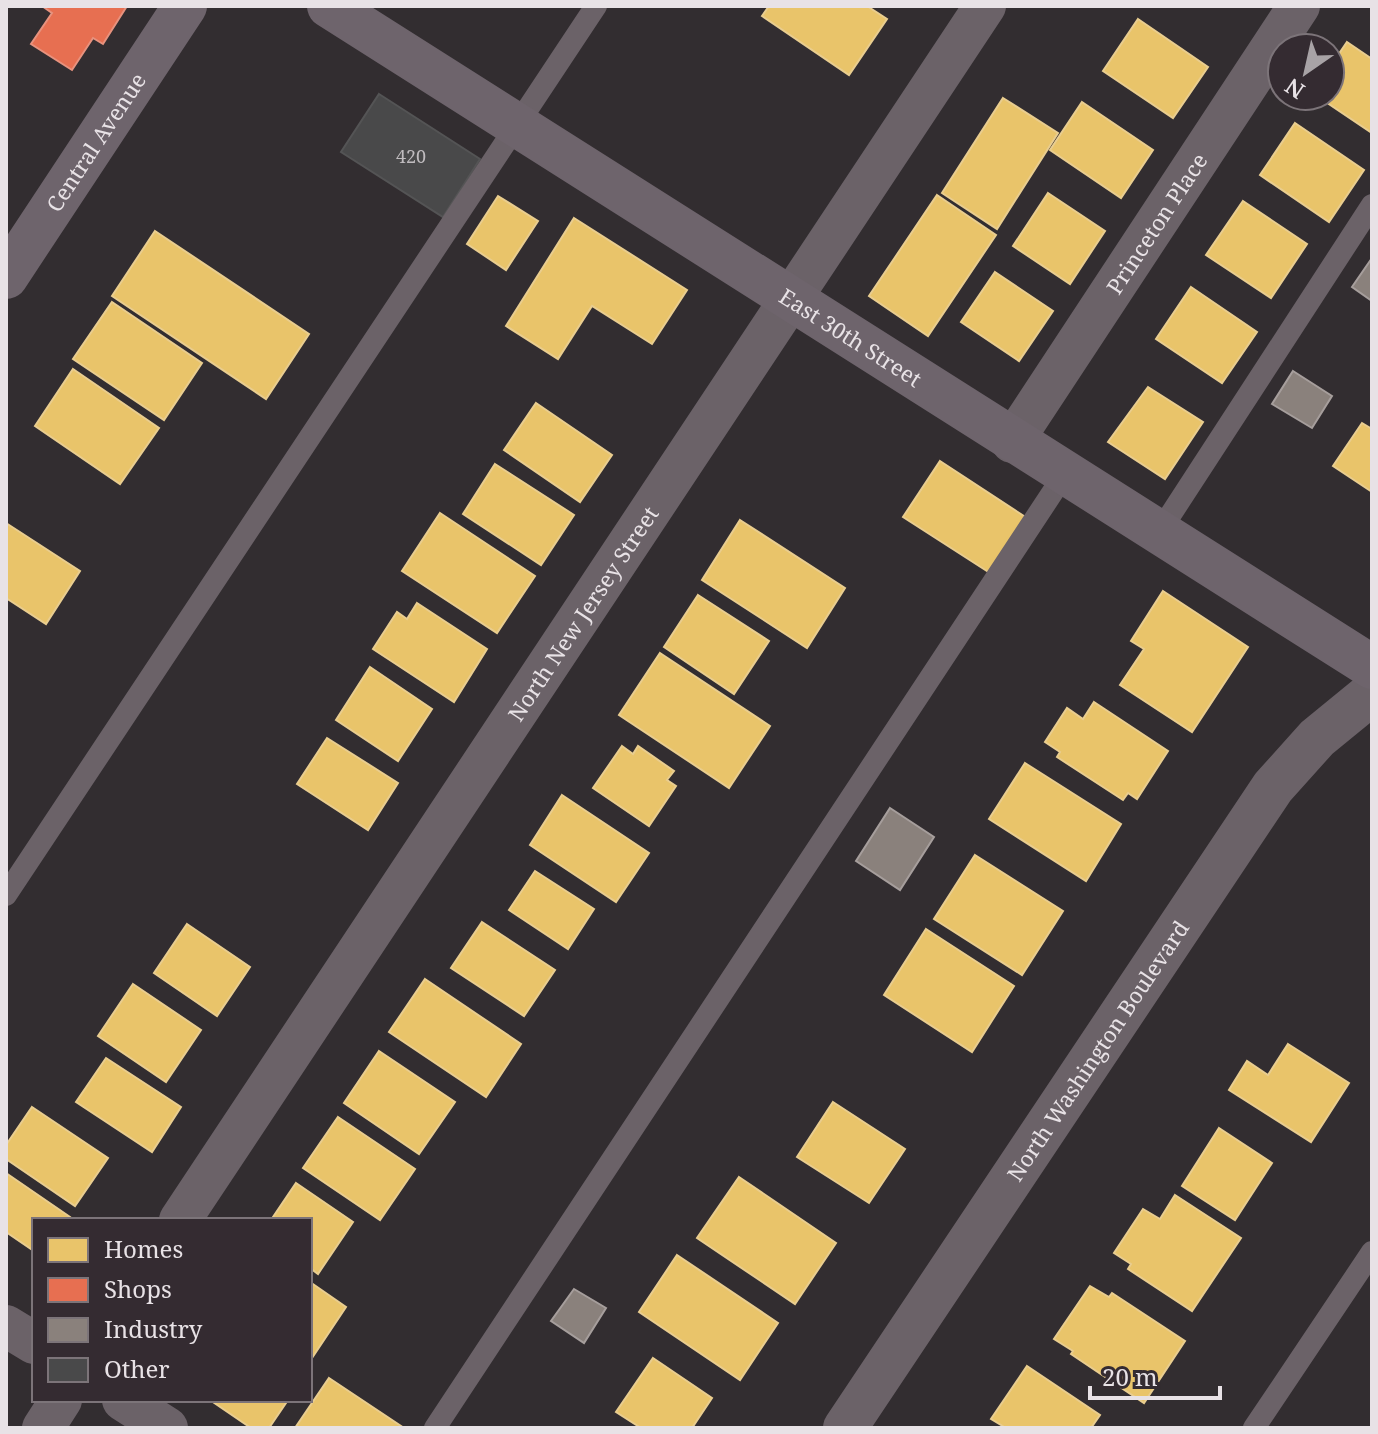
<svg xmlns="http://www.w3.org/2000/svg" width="1378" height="1434" font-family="'Noto Serif',serif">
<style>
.homes{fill:#e9c46a;stroke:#e9cd8f;stroke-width:2}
.shops{fill:#e76f51;stroke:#e7927e;stroke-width:2}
.industry{fill:#8a817c;stroke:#a69e9c;stroke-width:2}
.building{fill:#49494a;stroke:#545455;stroke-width:2}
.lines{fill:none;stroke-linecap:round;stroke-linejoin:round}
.service{stroke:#6b6268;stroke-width:22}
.minor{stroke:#6b6268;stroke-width:42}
.tertiary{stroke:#6b6268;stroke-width:44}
.secondary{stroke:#6e646c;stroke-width:44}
.labels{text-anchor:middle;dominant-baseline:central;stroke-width:8;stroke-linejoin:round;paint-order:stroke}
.number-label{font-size:18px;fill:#c0bcbf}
.street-label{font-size:22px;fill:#e8e2e6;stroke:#342b31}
</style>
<rect width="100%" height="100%" fill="#322d30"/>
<g class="homes">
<path d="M769,6H867L887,19L849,75L762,16Z"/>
<path d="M1138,19L1208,67L1173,118L1103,71Z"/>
<path d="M1347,42L1372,59V133L1317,96H1330V67Z"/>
<path d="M1003,98L1058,133L997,229L942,193Z"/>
<path d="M1082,102L1153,150L1121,198L1050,150Z"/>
<path d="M1295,123L1364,170L1329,222L1260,175Z"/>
<path d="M1048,193L1105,231L1070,284L1013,246Z"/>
<path d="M937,195L996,235L928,336L869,296Z"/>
<path d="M498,196L538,221L506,270L467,244Z"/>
<path d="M1243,201L1307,244L1271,298L1206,255Z"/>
<path d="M574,218L687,290L652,344L592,306L558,359L506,326Z"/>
<path d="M155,231L309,334L266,399L112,296Z"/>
<path d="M995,272L1053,311L1019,361L961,322Z"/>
<path d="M1191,287L1257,332L1222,383L1156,339Z"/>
<path d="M112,302L202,363L164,420L73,359Z"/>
<path d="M73,369L159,428L120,484L35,426Z"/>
<path d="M1148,387L1203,422L1165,479L1108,442Z"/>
<path d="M536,403L612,455L580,502L504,450Z"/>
<path d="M1362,423L1372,429V492L1333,466Z"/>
<path d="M940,461L1030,520L993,575L903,517Z"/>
<path d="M495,464L574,515L541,565L463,514Z"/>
<path d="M440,513L535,576L497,633L402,571Z"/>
<path d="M740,520L845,588L807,648L702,580Z"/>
<path d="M6,523L80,571L46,624L6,598Z"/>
<path d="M1163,591L1248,647L1192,732L1120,685L1144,649L1131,641Z"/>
<path d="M698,595L769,641L734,694L664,647Z"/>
<path d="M417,603L487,649L454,702L373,649L397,612L407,619Z"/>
<path d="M660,653L770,726L729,788L619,715Z"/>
<path d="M370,667L432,709L398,761L336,720Z"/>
<path d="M1094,702L1168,751L1137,799L1128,793L1123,800L1057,757L1060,752L1045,742L1067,708L1083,719Z"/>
<path d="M327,738L398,783L368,830L297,784Z"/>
<path d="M622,746L633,754L638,746L674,771L667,780L676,786L649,826L593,788Z"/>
<path d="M1025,763L1121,824L1086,881L989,819Z"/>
<path d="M562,795L649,853L616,902L530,845Z"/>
<path d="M975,855L1063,911L1022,975L934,919Z"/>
<path d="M535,871L594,909L568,949L509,910Z"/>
<path d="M482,922L555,970L524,1016L451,968Z"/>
<path d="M187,924L250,967L217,1016L154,973Z"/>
<path d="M926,929L1014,986L972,1052L884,995Z"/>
<path d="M425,979L521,1044L486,1097L389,1032Z"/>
<path d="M133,984L201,1030L166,1082L98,1036Z"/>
<path d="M1288,1044L1349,1083L1311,1142L1229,1090L1247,1061L1268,1075Z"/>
<path d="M379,1051L455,1102L419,1154L344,1103Z"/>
<path d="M106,1058L181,1107L152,1152L76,1102Z"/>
<path d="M833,1102L905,1149L869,1203L797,1157Z"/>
<path d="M32,1107L108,1158L75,1206L6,1159V1145Z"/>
<path d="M338,1117L415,1169L380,1220L303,1168Z"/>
<path d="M1219,1128L1272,1163L1235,1220L1182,1186Z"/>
<path d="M6,1173L70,1217L68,1220H34V1251L6,1232Z"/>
<path d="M739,1177L836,1243L795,1304L697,1238Z"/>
<path d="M296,1183L353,1222L318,1274L310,1268V1220H271Z"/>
<path d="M1175,1195L1241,1238L1192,1311L1128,1269L1131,1264L1114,1253L1143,1209L1160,1219Z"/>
<path d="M677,1255L778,1323L740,1380L639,1312Z"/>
<path d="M310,1282L346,1307L310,1361Z"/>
<path d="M1090,1286L1109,1297L1112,1293L1185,1341L1144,1403L1071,1354L1073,1351L1054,1339Z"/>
<path d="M653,1358L712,1398L692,1428H641L616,1412Z"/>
<path d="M1027,1366L1100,1415L1091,1428H1006L991,1419Z"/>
<path d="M329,1378L404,1428H295Z"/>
<path d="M210,1400H288L269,1428H251Z"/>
</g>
<path class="shops" d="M42,6H127L103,44L93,38L72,70L31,44L52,13Z"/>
<g class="industry">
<path d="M1372,258V301L1352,287Z"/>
<path d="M1293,371L1332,396L1312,428L1272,404Z"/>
<path d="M890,808L934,837L900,890L856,861Z"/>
<path d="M574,1289L606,1308L584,1343L551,1321Z"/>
</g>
<path class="building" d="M379,94L480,159L443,217L341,152Z"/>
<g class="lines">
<g class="service">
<path d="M1158,534L1372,205"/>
<path d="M6,895L596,6"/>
<path d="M435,1428L1064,475"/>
<path d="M1254,1428L1372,1252"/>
</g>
<g class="minor">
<path id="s1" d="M1012,442L1299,6"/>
<path id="s2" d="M180,1220L985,6"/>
<path d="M6,1326L34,1343"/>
<path d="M123,1400L167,1428"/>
<path d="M43,1428L61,1400"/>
</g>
<path class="tertiary" id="s3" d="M845,1428L1273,787L1317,738L1372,693"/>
<g class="secondary">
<path id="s4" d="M329,6L1372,667"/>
<path id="s5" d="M6,277L185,6"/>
</g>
</g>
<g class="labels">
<g class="number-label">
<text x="411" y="156">420</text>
</g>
<g class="street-label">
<text stroke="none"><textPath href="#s5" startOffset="162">Central Avenue</textPath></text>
<text stroke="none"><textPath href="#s1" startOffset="262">Princeton Place</textPath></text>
<text stroke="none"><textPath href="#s4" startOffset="618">East 30th Street</textPath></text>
<text stroke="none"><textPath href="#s2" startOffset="728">North New Jersey Street</textPath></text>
<text stroke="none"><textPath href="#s3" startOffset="454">North Washington Boulevard</textPath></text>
</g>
</g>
<rect width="1378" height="1434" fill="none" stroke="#e8e2e6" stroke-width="16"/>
<rect x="32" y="1218" width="280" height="184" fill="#342b31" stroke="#7c7479" stroke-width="2"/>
<rect x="48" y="1238" width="40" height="24" fill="#e9c46a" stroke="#7c7479" stroke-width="2"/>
<text x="104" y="1258" font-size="24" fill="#e8e2e6">Homes</text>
<rect x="48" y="1278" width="40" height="24" fill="#e76f51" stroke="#7c7479" stroke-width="2"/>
<text x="104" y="1298" font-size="24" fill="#e8e2e6">Shops</text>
<rect x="48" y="1318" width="40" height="24" fill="#8a817c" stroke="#7c7479" stroke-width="2"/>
<text x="104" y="1338" font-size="24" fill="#e8e2e6">Industry</text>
<rect x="48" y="1358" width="40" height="24" fill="#49494a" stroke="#7c7479" stroke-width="2"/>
<text x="104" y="1378" font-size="24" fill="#e8e2e6">Other</text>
<g transform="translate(1306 72) rotate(214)"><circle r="38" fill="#342b31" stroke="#7c7479" stroke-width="2"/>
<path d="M0-6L14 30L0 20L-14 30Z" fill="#a8a3a6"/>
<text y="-12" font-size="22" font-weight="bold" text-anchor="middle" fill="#e8e2e6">N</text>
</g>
<path d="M1090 1386v12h130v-12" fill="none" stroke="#e8e2e6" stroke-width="4"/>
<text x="1102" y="1386" font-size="24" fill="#e8e2e6" stroke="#342b31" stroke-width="6" paint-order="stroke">20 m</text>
</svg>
